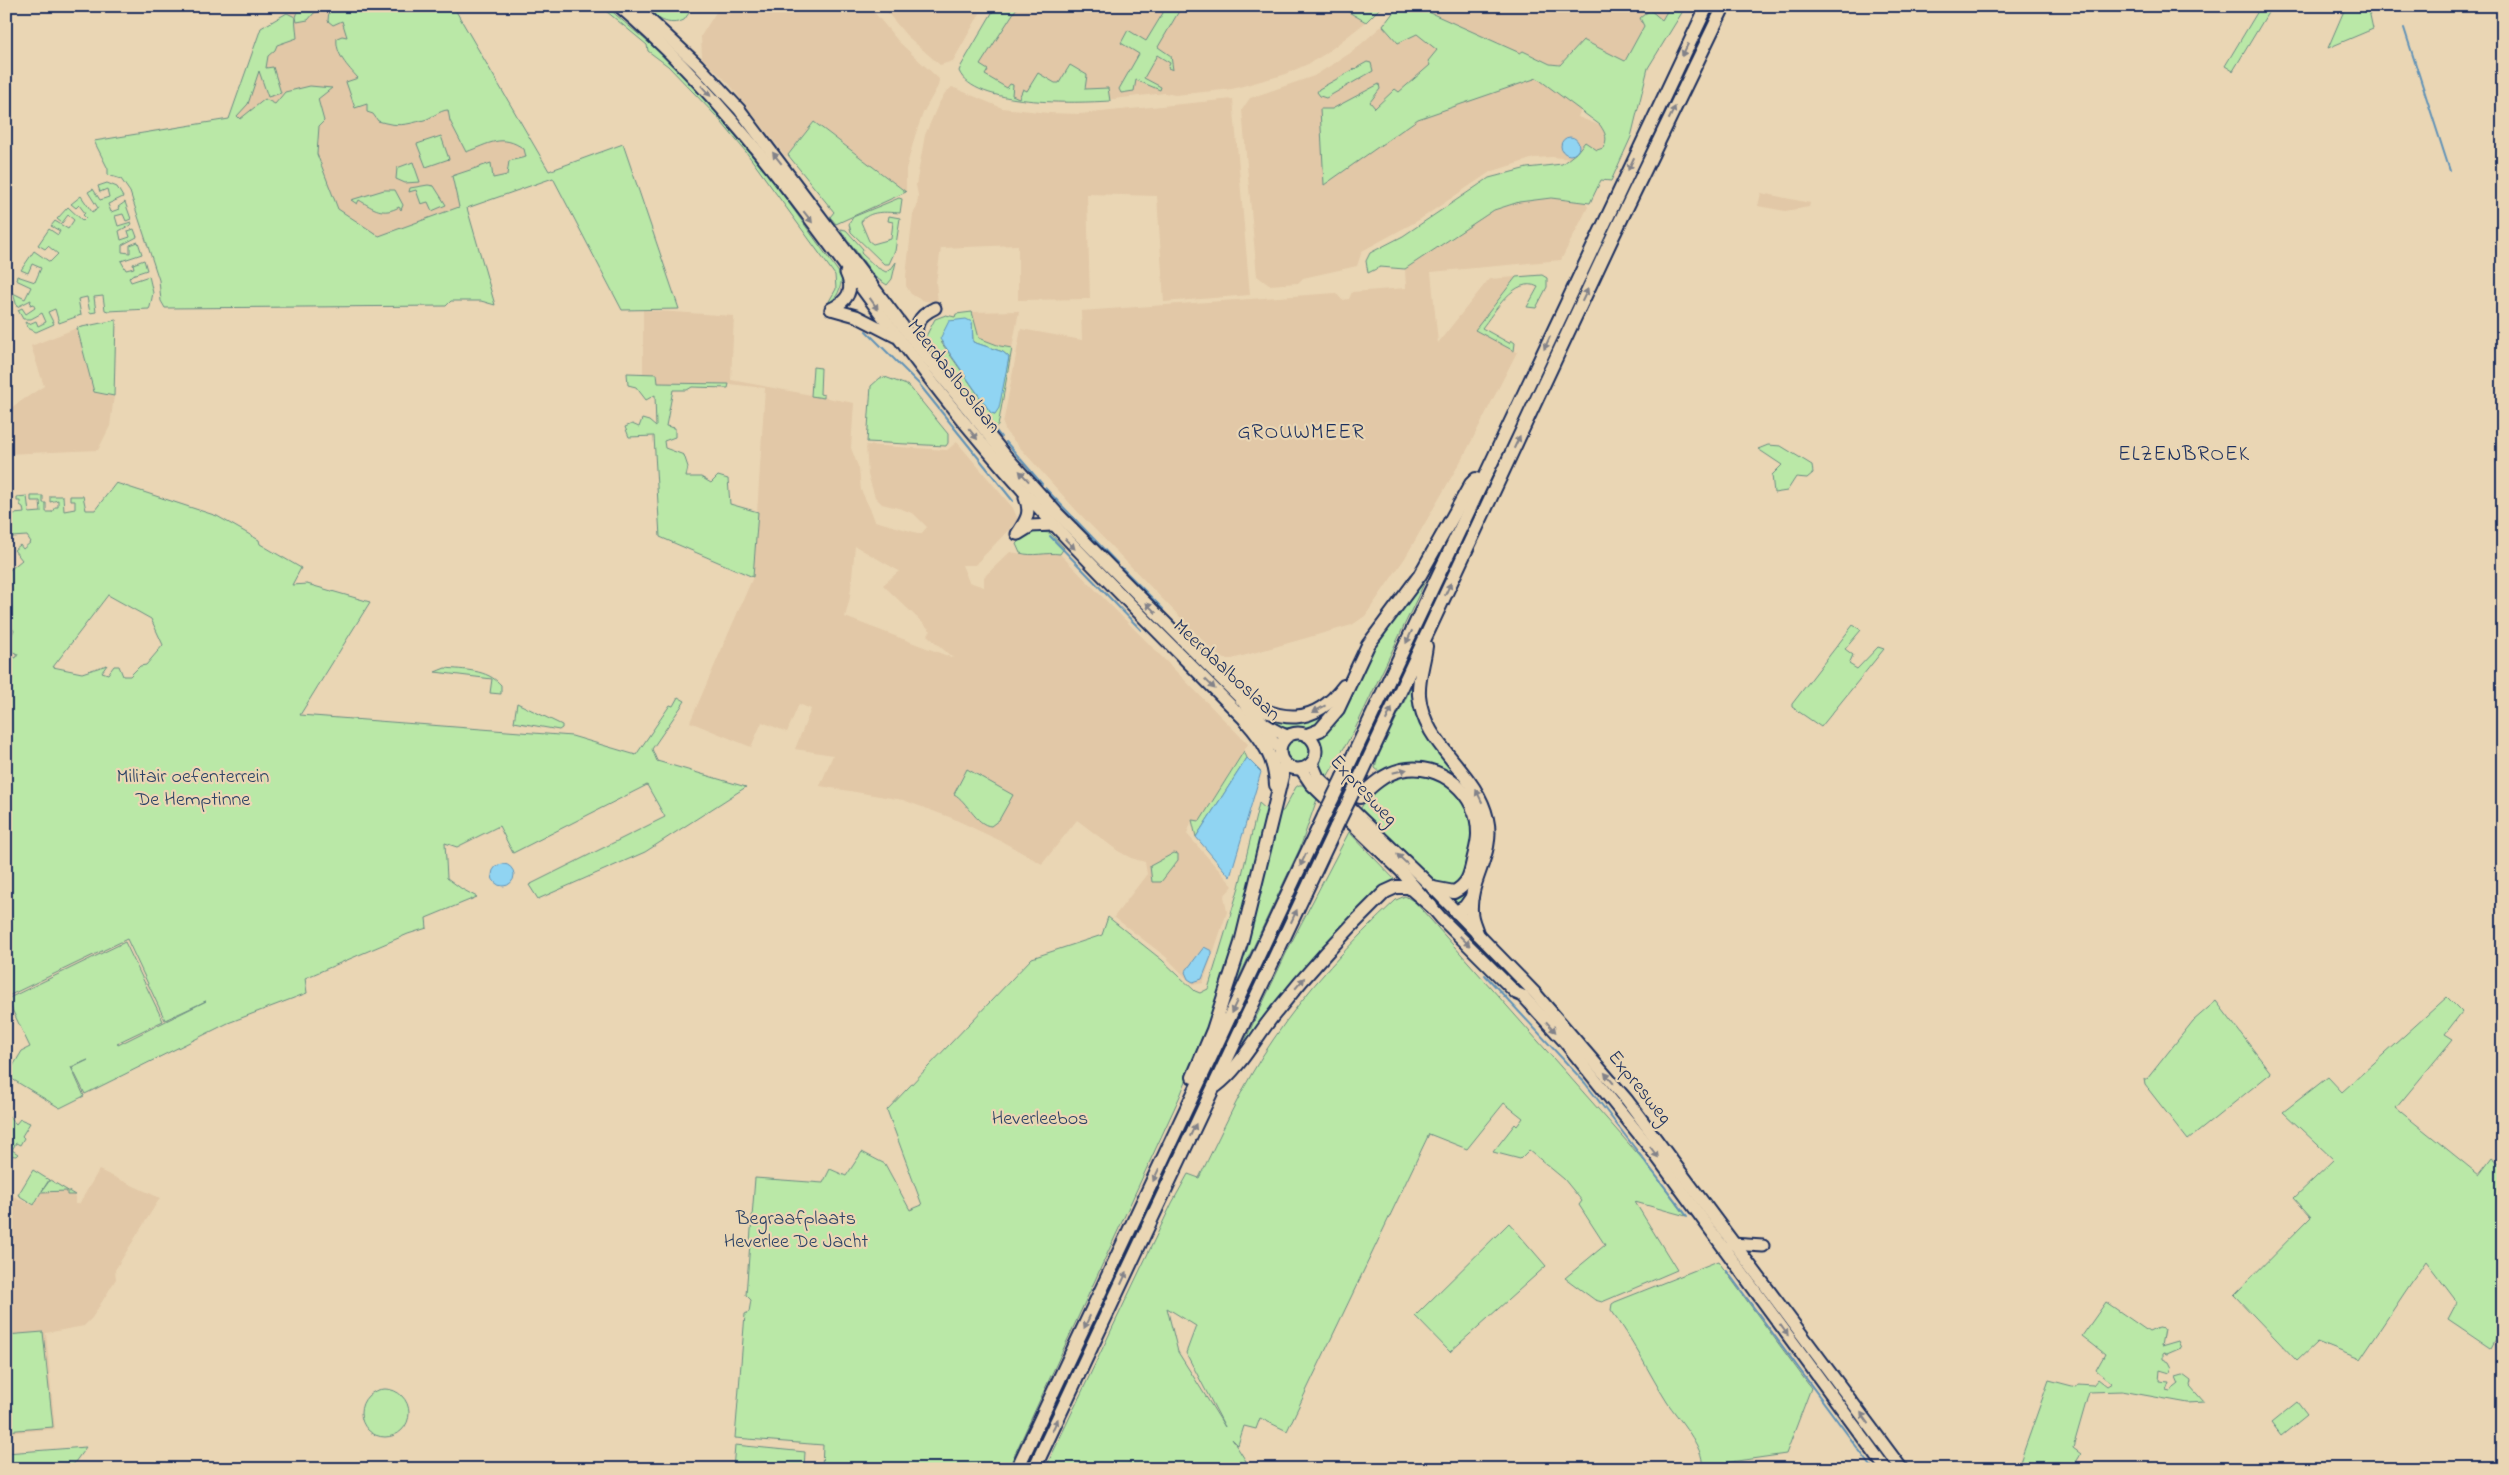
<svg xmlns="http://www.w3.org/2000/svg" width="2509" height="1475" font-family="'Indie Flower',sans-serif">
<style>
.built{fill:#e2c8a7;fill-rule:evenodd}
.green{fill:#bae8a7;stroke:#6a8c82;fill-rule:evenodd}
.water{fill:#90d4f2;stroke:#6192b7}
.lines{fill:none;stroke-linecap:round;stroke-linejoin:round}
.stream{stroke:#6192b7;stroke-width:2}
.trunk-casing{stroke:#1b2f5e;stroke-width:15}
.motorway-casing{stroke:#1b2f5e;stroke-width:16}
.trunk{stroke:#ead6b4;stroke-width:11}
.motorway{stroke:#ead6b4;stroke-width:12}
.motorway-bridge-casing{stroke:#1b2f5e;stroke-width:16;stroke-linecap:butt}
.motorway-bridge{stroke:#ead6b4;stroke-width:12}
.oneway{fill:#828289}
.labels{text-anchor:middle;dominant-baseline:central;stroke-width:4.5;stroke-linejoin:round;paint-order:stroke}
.street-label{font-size:20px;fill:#1b2f5e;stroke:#ead6b4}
.park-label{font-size:20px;fill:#2b4265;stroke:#ead6b4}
.neighbourhood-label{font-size:21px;letter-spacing:1px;fill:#1b2f5e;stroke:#ead6b4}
</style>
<rect width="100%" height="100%" fill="#ead6b4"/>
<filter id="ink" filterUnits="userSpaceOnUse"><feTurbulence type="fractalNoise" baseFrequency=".02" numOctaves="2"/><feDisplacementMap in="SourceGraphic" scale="10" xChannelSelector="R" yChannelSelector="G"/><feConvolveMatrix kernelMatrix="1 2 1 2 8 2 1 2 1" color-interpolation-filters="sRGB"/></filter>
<g filter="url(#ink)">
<g class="built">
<path d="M307,6H453L553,178L467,208L495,305L481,301H451L446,306L193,308L195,299L150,131L230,119L261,28L287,13Z"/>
<path d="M720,6H869L899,42L939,79L938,86L923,113L915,136L906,169V192L814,122L786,157L729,84L702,58L701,36Z"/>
<path d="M882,6H984L953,61L940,65L906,35Z"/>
<path d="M996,6H1338L1366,22L1325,54L1308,64L1283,75L1232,89L1175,95L1165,93L1079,103L1048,102L1004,97L984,90L962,78L959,71L961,66Z"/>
<path d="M1415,6H1670L1662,20L1644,26L1625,61L1560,65L1550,64L1523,51L1520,54Z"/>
<path d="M1392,17L1587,93L1578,117L1612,130L1604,152L1590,161L1552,157L1534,158L1490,172L1419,220L1362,251L1357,266L1303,278L1298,283L1269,285L1257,276L1242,110L1250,98L1314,76L1352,52Z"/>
<path d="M952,87L1002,108L1048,113L1080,114L1233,99L1250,295L1164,302L1157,196L1087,194L1090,299L1018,300V245L941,248L936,282L938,303L921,300L911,294L906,286V276L913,214L917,207L918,195L916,185L925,135L938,105L945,93Z"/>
<path d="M1761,193L1810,203L1809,207L1785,211L1758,206Z"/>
<path d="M1551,198L1585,202L1588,207L1561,260L1431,272L1438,343L1489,279L1516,277L1476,330L1517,352L1467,450L1405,558L1365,616L1352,625L1232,659H1224L1217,655L1076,510L1006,432L1003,424L1021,329L1082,340L1081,311L1336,293L1342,300L1349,299L1352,292L1406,288L1405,269L1494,210L1519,202Z"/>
<path d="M643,310L734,316L731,380L854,403L851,448L859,469L861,490L872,513L875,497L868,475L866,445L947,450L957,442L1013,508L1018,520L975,565H962L969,582L984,587V577L1010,552L1028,555L1049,552L1060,554L1248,744L1200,821L1192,820L1187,834L1233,886L1224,896L1227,912L1203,983L1193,985L1166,957L1114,917L1147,874L1145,862L1131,858L1118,851L1077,820L1042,864L1003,842L952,818L903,800L820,786L833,755L795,749L811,709L799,704L787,732L762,722L751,747L690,722L753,577L765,388L729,384L657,383L643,374ZM875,497L882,504L902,509L914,514L927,527L921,534L875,521L872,513ZM855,546L899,571L883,585L931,631L927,635L953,658L845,617L850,597Z"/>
<path d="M1019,311L1012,348L1000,346L979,338L972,312Z"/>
<path d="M77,328L94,392L114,396L110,426L98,450L6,454V411L44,386L31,346Z"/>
<path d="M99,1170L160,1198L115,1270L116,1279L92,1318L84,1326L46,1333L55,1429L6,1433V1204L13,1196L34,1206L50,1179L75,1195V1204H79Z"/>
</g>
<g class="green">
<path d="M307,6H453L549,171L623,144L679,309L622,310L553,178L467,208L495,305L481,301H451L446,306L165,308L161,301L159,280L130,192L121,179L108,175V169L94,141L229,119L261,28L287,13L295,17L297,38L277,45L275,50L268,56L266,68L273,67L281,93L268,97L259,71L248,104L237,116L240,119L265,99L275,104L285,92L310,86L332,88L318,99L324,121L319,126L317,154L338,209L379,236L459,207L452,176L491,163L493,178L507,175L509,161L526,157L524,149C502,133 489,144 466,152L450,121L448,110C440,110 430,119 424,120C405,125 398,127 378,121L373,114L367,112V104L355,108L346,82L358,78C348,67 335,54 337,38L342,36L347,37L342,21L333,25L328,21L329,10L325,9L314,13L308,20L297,22L296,17L299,9Z"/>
<path d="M600,6H606C630,28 657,48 680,72C742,134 791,206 842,277C840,289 839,297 828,303L836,289L835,275L746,152L718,118L668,66L648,51L647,45Z"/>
<path d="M646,6C656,6 660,13 670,12C680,12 684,6 694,6L684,20C669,27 655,19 646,6Z"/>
<path d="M996,6H1018L980,65L988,70L985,75L1007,88L1010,84L1013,85L1012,95L1019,98L1023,89L1027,91L1038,73L1055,83H1059L1070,65L1087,75L1085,89L1108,88L1110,101C1077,103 974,107 959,71L961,66Z"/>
<path d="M1159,6H1182L1158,47L1171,56L1173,70L1168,68L1170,63L1157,55L1144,78L1161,87L1160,90L1136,80L1134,91L1121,93L1119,89L1139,54L1121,43L1128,30L1146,41L1163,13Z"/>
<path d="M1338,6H1382L1366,22Z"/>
<path d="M1398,6H1415L1520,53L1523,51L1550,64L1560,65L1583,40L1625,61L1644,26L1640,18L1650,10L1662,20L1670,6H1686L1648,68L1631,137L1611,181L1601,180L1590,203L1551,198L1519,202L1494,210L1405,269L1380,267L1368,273L1366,261L1370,253L1403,236L1489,178L1527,168L1562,164L1576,153L1585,142L1597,150L1603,148C1608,139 1606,134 1600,125L1537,78L1418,119L1324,185L1320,109H1332L1379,84L1380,89L1370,102L1375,108L1395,89L1399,92L1430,65L1428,61L1437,50L1417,34L1398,43L1383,26Z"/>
<path d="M2261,6H2272L2233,71L2225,66Z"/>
<path d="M2346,6H2368L2373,29L2328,48Z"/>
<path d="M1367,62L1371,63L1373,71L1326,98L1320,96L1317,92L1319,89Z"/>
<path d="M814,122L906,192L836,224L830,217L834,212L788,155Z"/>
<path d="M441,136L449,159L426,167L417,144Z"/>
<path d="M413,162L420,182L405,183L396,179L397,168Z"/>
<path d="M107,183L117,187L123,197L108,204L111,212L119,209L118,207L125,202L131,219L126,221L123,214L115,216L118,226L131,222L132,224L119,231L121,240L130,237L128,231L134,229L137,237L122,245V252L130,253V245L138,242L142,254L121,261L126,270L134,268L133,264L144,260L147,270L132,275L129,278L131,282L149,276L153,293L150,307L149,309L108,311L105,310L103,296L94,297L96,312L90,313L87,297L78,299L81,315L59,323L55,309L48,312L54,324L36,332L28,328L25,322L29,324L36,321L38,326L46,322L42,313L31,319H23L18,310L22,308L26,314L35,308L33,304L30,305L31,300L17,307L13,293L25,299L31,287L16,280L17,276L35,282L41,268L32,264L28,273L21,270L34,251L50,262L58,254L48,246L45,249L38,245L49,229L58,235L60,231L51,226L55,221L68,229L74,220L68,215L62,223L57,219L68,207L83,221L86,218L83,215L85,213L79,205L76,208L71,204L81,196L92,212L98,208L88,192L93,189L100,200L109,197L107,189L100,192L98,186Z"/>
<path d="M428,185L434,186L446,205L432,211L428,202L421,204L416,190L409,192L410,188Z"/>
<path d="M384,190H395L403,205L401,210L399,207C383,216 374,209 359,200L357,204L351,200Z"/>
<path d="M899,198L902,199L900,213C886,212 869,210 861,222L869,241L873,244L891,239L893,222L888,221L889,216L900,218L895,251L889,264H884L851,232L849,224L853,217Z"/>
<path d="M840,229L846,230L863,249L861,253L876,267L886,272L891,269L896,262L892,279L887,285L875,277Z"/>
<path d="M1542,275L1547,278V287L1536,308L1527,307L1538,287C1515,275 1494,313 1482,328L1509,343L1511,340L1515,343L1514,351L1475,330L1516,277Z"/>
<path d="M972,312L979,338L1000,346L1012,348L998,426L993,429L924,340L935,319L946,315L955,317L956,314ZM972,322L973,342L1003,352L1009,357L995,414L991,413L941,342Z"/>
<path d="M116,320L114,396L94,392L77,328Z"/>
<path d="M813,367L821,368L820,394L824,395V398L811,396Z"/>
<path d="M627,373L657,374L658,383L729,384L728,388L692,387L687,390H673L666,426L675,428V437L664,441L665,448L684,455L688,467L686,477H701L711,483L718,476L728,479L730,504L758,512L753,577L660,537L654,436L629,437L625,427L632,424L639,427L642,419L649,421L656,427L655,395L646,400L636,387L628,385Z"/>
<path d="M885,377L909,386L948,434V443L946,446L867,442L871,386L880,378Z"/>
<path d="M1768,445L1781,446L1812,465L1813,473L1807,478L1796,477L1787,491L1774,493L1772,475L1782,465L1758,449Z"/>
<path d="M116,483L217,516L259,540L260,544L301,568L292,585L307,584L370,602L300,715L572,736L636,755L670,705L673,706L678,697L685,701L652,749L657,761L746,787L645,852L538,899L529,885L665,817L647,785L513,853L499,826L457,847L445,843L447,878L462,889L477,897L426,918L427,928L408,934L305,978L307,993L228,1023L85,1094L72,1068L88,1060L71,1067L84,1096L60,1108L7,1076L22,1051L30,1047L7,999L125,942L163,1021L117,1043L118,1045L206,1001L165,1020L127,939L6,997V654L16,658L18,654L6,649V638L10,639L14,630L6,626V573L22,560L14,550L20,545L23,549L31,542L27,536L12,537L8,532L6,533V497H11V511L14,514L24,513L23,507L20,505V501H17V497L27,496L29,513L41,512L40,501H31V496H43V503H46V512H52L55,507H58V500L50,502V496H63L64,511L75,509V501H70V496H83L86,510H95ZM108,595L151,619L163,645L146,665L140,666L130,676H123L119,666H114L108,674L102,672L107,665L82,673L53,667Z"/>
<path d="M1028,531L1050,533L1064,548L1060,554C1046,552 1033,557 1020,553L1016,544Z"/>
<path d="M1448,533L1355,729L1327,777L1320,769L1321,749L1316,735Z"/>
<path d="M1853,625L1861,630L1845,649L1853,655L1849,664L1857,669L1878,647L1884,649L1821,727L1792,707V704Z"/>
<path d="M445,668C464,670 487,669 501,685V694L490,693L492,679L435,672Z"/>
<path d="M1414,681L1417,682C1421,706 1418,717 1432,740C1440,753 1453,764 1462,775C1490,809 1487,834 1474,872C1470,886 1468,900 1455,908L1442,893C1481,911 1507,793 1436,769C1417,762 1399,765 1381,773L1375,768L1377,759Z"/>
<path d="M517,703L562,725V728L559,730L514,722Z"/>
<path d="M1331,708L1323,724C1309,729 1310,727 1296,727C1280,728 1274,730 1264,716Z"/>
<circle cx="1297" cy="751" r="12"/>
<path d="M1244,751L1247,758L1196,837L1192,820L1200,821Z"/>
<path d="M967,769L1013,795L999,820L991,826C976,825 967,801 954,794Z"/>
<path d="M1409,773C1416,774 1425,774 1431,777C1479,796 1481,847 1457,886L1435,883L1359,812C1371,787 1383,782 1409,773Z"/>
<path d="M1299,785H1303L1317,799L1300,848L1217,1024L1276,812L1283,811L1296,787Z"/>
<path d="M1259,803L1267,810L1239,933L1213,1014L1180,1096L1008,1469H822L823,1445L735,1438L745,1314L749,1312L751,1300L746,1295L755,1178L823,1183L830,1169L846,1176L862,1152L885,1164L910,1210L922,1205L887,1110L1032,958L1102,935L1108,917L1162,960L1195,991L1200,993L1208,989L1239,887Z"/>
<path d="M1330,816L1334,819L1080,1359L1076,1357Z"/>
<path d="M1349,832L1398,883L1245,1047L1243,1045L1291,943Z"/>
<path d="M1174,853L1178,854V860L1161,882H1152L1150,866Z"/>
<path d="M1405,896L1415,902L1645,1162L1686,1216L1635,1202L1677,1270L1602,1302L1595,1300L1565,1278L1605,1245L1579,1205L1582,1201L1564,1179L1529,1150L1520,1159L1493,1152L1515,1124L1517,1126L1523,1118L1504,1103L1467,1149L1429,1134L1287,1431L1260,1418L1256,1429L1244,1426L1238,1445L1232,1439L1251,1469H1045L1172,1203L1188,1174L1199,1178C1222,1132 1243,1083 1273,1040C1307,989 1351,942 1396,900ZM1167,1308L1196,1326L1186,1353L1225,1427L1178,1352Z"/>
<path d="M2447,997L2462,1012L2445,1034L2453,1039L2396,1108L2479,1175L2492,1158L2503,1167V1326L2491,1348L2448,1319L2457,1302L2426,1261L2360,1359L2317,1342L2297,1361L2234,1295L2311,1217L2294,1198L2334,1160L2283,1112L2328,1077L2342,1092Z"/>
<path d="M2216,1001L2271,1073L2188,1140L2145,1085L2144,1079H2147L2193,1021Z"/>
<path d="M6,1113L16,1124L20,1119L30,1123L22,1136L24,1138L20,1145L16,1143L12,1150L18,1154L16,1156L6,1155Z"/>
<path d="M33,1170L49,1180L42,1191L50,1180L75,1195H67V1191L41,1192L34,1205L18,1195Z"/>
<path d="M1509,1223L1546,1266L1450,1352L1415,1316Z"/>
<path d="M1718,1261L1811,1388L1786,1454L1702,1466C1705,1448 1677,1417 1667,1402C1648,1372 1633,1339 1611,1310L1612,1304L1615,1302Z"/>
<path d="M2106,1302L2149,1332L2158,1328L2164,1329L2161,1346L2178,1341L2181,1348L2167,1354L2163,1353V1359L2169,1362L2172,1368L2170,1373L2160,1370L2159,1381L2169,1382L2166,1390L2170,1391L2179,1384L2176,1377L2183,1375L2191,1381L2190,1386L2204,1402L2188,1403L2122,1391L2089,1392L2073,1448L2081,1454L2072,1469H2038L2020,1462L2049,1380L2076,1387L2078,1384L2093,1385L2098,1379L2107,1386L2112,1383L2096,1370L2105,1354L2082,1336Z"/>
<path d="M43,1332L53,1427L6,1431V1335Z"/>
<circle cx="385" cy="1413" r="24"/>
<path d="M2297,1402L2307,1415L2281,1436L2271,1423Z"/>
<path d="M735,1445L805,1452L804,1469H733Z"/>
<path d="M86,1447L70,1469H6V1453Z"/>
</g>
<g class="water">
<circle cx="1570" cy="146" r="9"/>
<path d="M966,319L972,322L973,342L1003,352L1009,357L999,408L995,414L991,413L940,339L949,321Z"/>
<path d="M1247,758L1261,772L1230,877L1196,837Z"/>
<circle cx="503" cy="875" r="11"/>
<path d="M1204,947L1212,951V954L1202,979L1193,982L1188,979L1185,972Z"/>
</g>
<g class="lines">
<g class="stream">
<path d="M2398,6L2399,9"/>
<path d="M2404,28L2450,171"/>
<path d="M866,331L919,384L1013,501"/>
<path d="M965,392L1001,437"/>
<path d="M1006,442L1042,484"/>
<path d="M1045,488L1118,564"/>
<path d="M1050,536L1141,630"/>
<path d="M1121,567L1163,609"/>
<path d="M1485,975L1585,1083L1687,1216"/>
<path d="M1726,1270L1873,1469"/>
</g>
<defs>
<g id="trunk">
<path d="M619,6C749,117 838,263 943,396C1035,513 1142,615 1246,721L1269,737L1280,749"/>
<path d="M635,6L698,65L739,109L926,357L1005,455L1056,512L1241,699C1253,717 1267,728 1287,736"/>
<path d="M831,309L856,316L895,336"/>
<path d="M831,309C847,301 855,291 846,273"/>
<path d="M920,344C912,327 918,316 935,308"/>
<path d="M1017,534C1025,521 1032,514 1025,498"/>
<path d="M1018,534L1031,526L1052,525"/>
<circle cx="1298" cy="751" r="18"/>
<path d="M1312,763L1318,777L1433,888L1535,993L1627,1100L1902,1469"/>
<path d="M1301,769L1311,784L1400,870L1441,918L1516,993L1523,996L1564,1041L1654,1153L1886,1469"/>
<path d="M1732,1244L1763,1246"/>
</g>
<g id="motorway">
<path d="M1426,646C1424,663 1418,678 1419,695C1423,746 1476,770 1487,819C1495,853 1469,880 1471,911C1471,919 1475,926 1477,933"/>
<path d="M1241,699C1281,722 1313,727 1344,686"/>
<path d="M1246,721C1263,740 1275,758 1276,785"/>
<path d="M1307,735L1320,730L1338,709L1368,645L1420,575L1471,484L1476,479"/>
<path d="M1343,777L1707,6"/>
<path d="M1354,790L1613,236L1724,6"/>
<path d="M1360,797C1372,785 1384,774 1401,770C1440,761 1479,794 1478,834C1478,843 1475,852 1473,861C1470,875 1468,885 1454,892L1433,888"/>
<path d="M1456,912L1465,907L1472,897"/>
<path d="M1193,1077L1213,1030L1241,943L1285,764"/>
<path d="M1216,1086C1241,1067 1256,1036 1276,1012C1310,969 1346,930 1385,892L1396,887H1409L1431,906"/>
<path d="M1017,1469L1324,816"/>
<path d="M1034,1469L1336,827"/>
</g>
</defs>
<use href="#trunk" class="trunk-casing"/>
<use href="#motorway" class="motorway-casing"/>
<use href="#trunk" class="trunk"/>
<use href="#motorway" class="motorway"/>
<defs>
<g id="motorway-bridge">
<path d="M1324,816L1343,777"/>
<path d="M1336,827L1354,790"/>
</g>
</defs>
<use href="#motorway-bridge" class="motorway-bridge-casing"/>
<use href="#motorway-bridge" class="motorway-bridge"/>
</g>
<defs><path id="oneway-solid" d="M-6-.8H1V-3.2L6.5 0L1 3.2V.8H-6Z" transform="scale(1.25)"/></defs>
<g class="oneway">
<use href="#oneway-solid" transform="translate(1685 50) rotate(116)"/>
<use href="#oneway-solid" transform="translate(706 91) rotate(48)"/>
<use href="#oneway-solid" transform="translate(1672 113) rotate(-64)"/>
<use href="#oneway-solid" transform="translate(777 158) rotate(-128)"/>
<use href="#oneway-solid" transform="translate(1631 164) rotate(115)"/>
<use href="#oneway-solid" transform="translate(808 217) rotate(52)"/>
<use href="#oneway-solid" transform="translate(1585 295) rotate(-65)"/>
<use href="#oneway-solid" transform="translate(874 304) rotate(55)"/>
<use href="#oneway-solid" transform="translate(1547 343) rotate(115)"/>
<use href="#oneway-solid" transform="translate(973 434) rotate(51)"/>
<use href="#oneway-solid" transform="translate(1517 442) rotate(-65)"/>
<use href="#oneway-solid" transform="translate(1024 476) rotate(-132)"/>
<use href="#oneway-solid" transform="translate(1070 544) rotate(46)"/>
<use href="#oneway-solid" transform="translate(1448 589) rotate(-65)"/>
<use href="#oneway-solid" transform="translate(1151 608) rotate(-135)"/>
<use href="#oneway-solid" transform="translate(1409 637) rotate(115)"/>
<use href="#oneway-solid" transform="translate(1210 684) rotate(45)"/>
<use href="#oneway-solid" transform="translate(1319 709) rotate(151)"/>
<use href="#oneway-solid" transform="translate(1389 714) rotate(-65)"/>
<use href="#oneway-solid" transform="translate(1400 771) rotate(-13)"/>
<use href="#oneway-solid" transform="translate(1479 796) rotate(-116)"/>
<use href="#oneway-solid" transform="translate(1402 859) rotate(-137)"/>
<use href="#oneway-solid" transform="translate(1303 860) rotate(115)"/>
<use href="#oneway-solid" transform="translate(1294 916) rotate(-65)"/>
<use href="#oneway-solid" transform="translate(1465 941) rotate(45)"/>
<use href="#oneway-solid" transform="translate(1300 983) rotate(-50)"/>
<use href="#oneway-solid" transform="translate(1234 1007) rotate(115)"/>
<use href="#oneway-solid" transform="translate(1551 1027) rotate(48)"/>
<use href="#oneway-solid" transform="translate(1609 1078) rotate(-130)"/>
<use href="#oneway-solid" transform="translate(1193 1130) rotate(-65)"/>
<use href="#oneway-solid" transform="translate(1654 1152) rotate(53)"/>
<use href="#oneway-solid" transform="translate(1156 1175) rotate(115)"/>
<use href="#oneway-solid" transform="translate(1124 1278) rotate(-65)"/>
<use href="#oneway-solid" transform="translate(1087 1322) rotate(115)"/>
<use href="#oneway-solid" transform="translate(1784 1330) rotate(54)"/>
<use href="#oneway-solid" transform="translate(1865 1418) rotate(-126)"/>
<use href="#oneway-solid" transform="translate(1055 1425) rotate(-65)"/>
</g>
</g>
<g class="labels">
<g class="street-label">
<text transform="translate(953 377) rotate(52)">Meerdaalboslaan</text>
<text transform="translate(1226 671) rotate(43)">Meerdaalboslaan</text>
<text transform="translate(1363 791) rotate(47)">Expresweg</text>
<text transform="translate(1639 1088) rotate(51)">Expresweg</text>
</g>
<g class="park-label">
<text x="193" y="777">Militair oefenterrein<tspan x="193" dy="23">De Hemptinne</tspan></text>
<text x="1040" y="1119">Heverleebos</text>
<text x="796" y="1219">Begraafplaats<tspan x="796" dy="23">Heverlee De Jacht</tspan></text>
</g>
<g class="neighbourhood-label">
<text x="1301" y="433">GROUWMEER</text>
<text x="2184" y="455">ELZENBROEK</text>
</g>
</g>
<rect width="2509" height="1475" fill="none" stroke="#ead6b4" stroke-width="25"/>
<rect x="12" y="12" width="2484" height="1450" fill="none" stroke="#1b2f5e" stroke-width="2" filter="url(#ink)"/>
</svg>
